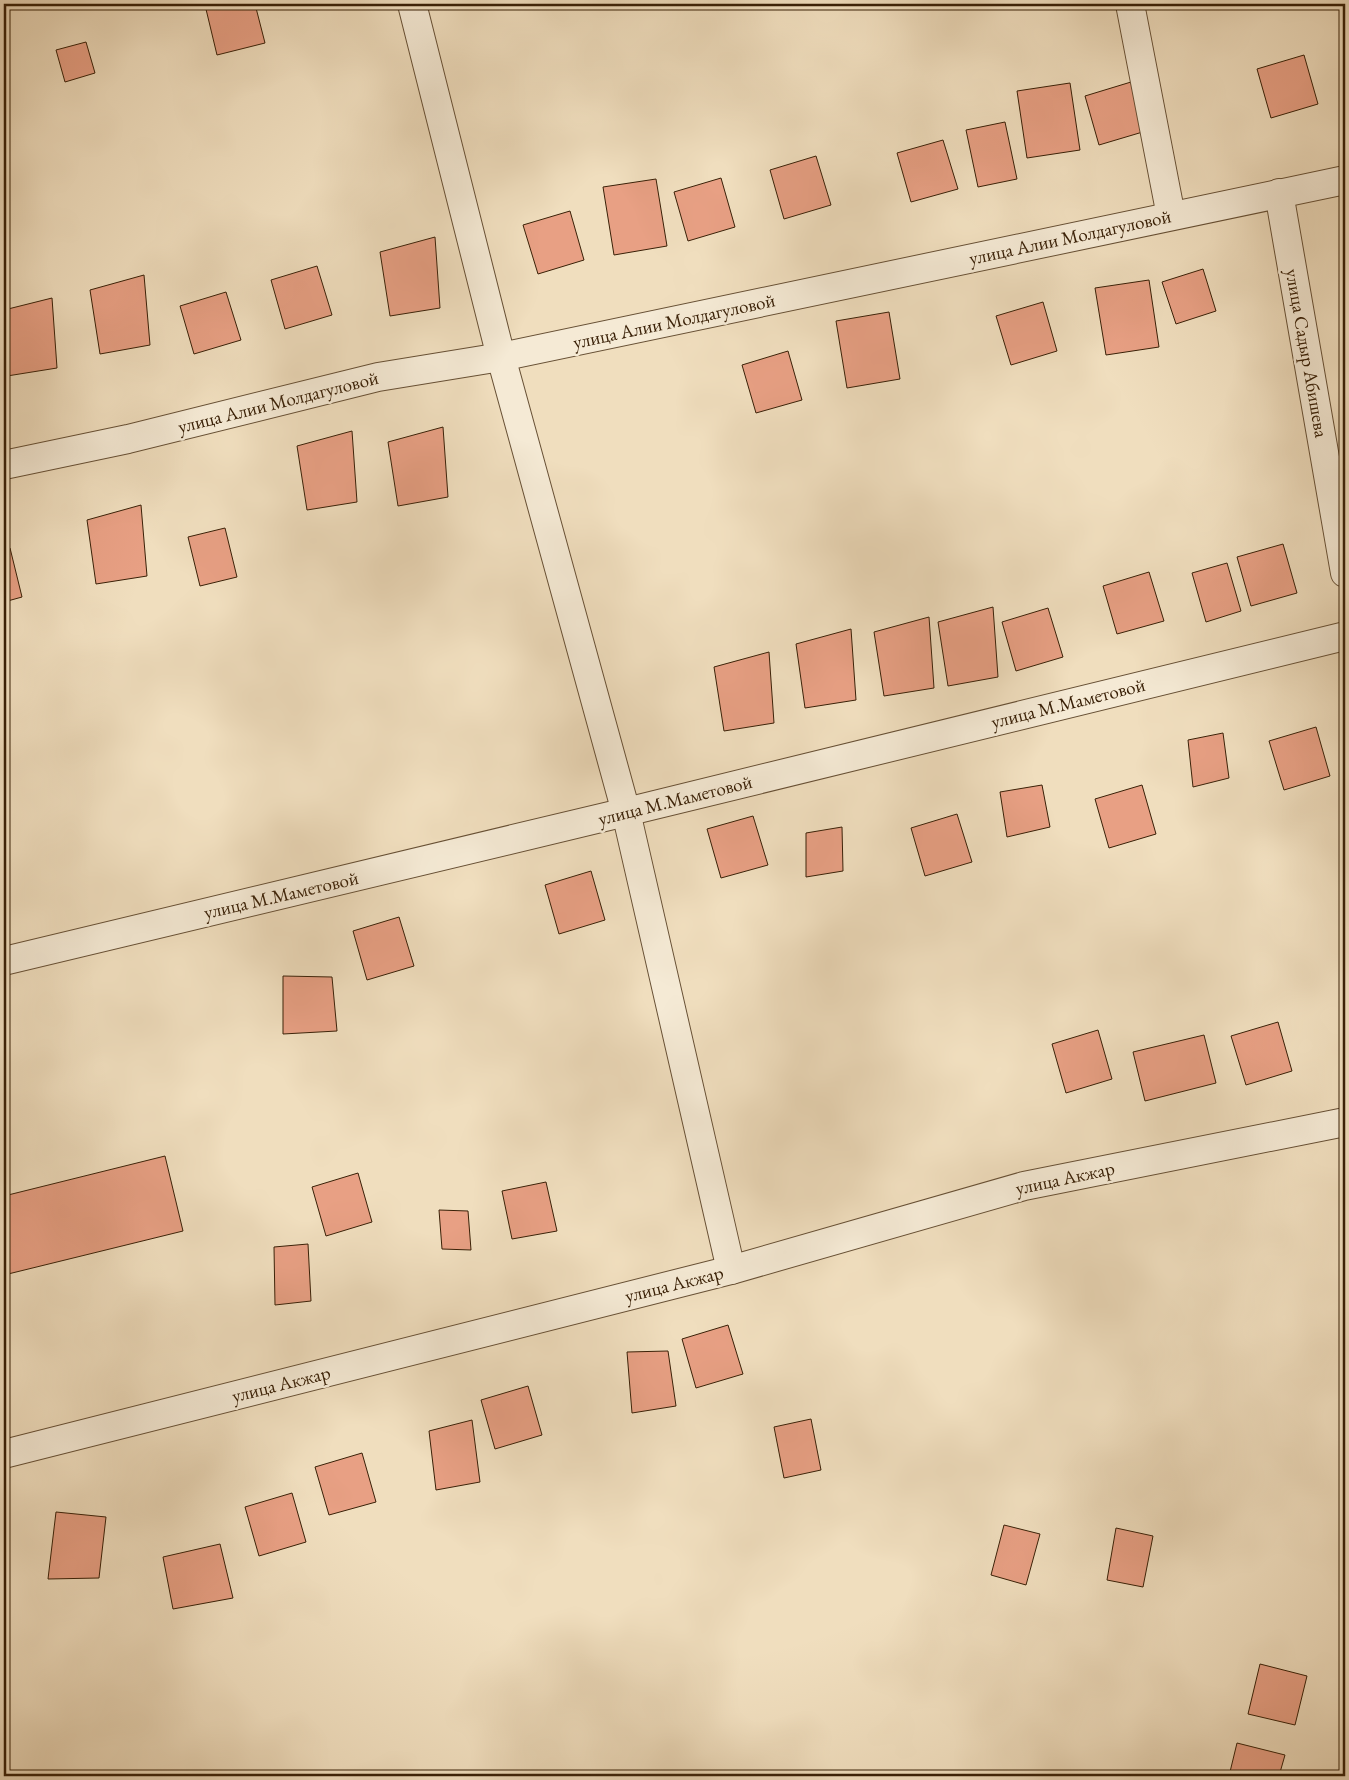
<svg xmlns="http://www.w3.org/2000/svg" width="1349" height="1780" font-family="'EB Garamond',serif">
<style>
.building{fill:#e8a084;stroke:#392007}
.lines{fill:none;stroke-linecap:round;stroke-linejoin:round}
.minor-casing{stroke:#675035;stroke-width:30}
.minor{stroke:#f5ead5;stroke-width:28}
.labels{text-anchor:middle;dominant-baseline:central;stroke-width:5;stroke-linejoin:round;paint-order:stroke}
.street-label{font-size:19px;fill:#392007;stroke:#f5ead5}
</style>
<rect width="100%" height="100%" fill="#f0debe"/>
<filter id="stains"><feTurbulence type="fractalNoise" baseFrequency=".004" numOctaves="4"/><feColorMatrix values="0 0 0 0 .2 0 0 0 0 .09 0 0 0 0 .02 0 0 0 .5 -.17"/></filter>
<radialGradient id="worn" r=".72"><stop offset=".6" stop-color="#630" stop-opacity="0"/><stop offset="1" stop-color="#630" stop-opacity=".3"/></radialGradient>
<g class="building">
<path d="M211,4H255L265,43L217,55L205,5Z"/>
<path d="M86,42L95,73L65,82L56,50Z"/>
<path d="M1304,55L1318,104L1271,118L1257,69Z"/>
<path d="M1131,82L1146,131L1099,145L1085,96Z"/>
<path d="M1070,83L1080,150L1027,158L1017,91Z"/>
<path d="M1005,122L1017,179L978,187L966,130Z"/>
<path d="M943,140L958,189L911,202L897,153Z"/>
<path d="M816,156L831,205L784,219L770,170Z"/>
<path d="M721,178L735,227L688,241L674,192Z"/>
<path d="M656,179L667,246L614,255L603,187Z"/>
<path d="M570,211L584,260L538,274L523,225Z"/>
<path d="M435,237L440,308L390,316L380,252Z"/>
<path d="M317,266L332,315L285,329L271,280Z"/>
<path d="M1203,269L1216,311L1176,324L1162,282Z"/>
<path d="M144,275L150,345L100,354L90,290Z"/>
<path d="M1149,280L1159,347L1106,355L1095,288Z"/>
<path d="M226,292L241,340L194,354L180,306Z"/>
<path d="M52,298L57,368L7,376L4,355V310Z"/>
<path d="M1043,302L1057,351L1011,365L996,316Z"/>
<path d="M889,312L900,379L847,388L836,321Z"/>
<path d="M788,351L802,400L756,413L742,365Z"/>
<path d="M443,427L448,497L398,506L388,442Z"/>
<path d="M352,431L357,502L307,510L297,446Z"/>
<path d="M141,505L147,576L96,584L87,520Z"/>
<path d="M225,528L237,577L200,586L188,537Z"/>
<path d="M1283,544L1297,593L1251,606L1237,557Z"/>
<path d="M10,548L22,597L4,602V549Z"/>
<path d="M1227,563L1241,611L1206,622L1192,573Z"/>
<path d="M1149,572L1164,621L1117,634L1103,586Z"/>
<path d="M993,607L998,677L948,686L938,622Z"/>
<path d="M1048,608L1063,657L1016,671L1002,622Z"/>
<path d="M929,617L934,688L884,696L874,632Z"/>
<path d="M851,629L856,700L805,708L796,644Z"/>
<path d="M769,652L774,723L724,731L714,667Z"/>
<path d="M1316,727L1330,776L1284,790L1269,741Z"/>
<path d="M1223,733L1229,778L1193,787L1188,740Z"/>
<path d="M1042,785L1050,827L1007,837L1000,792Z"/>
<path d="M1142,785L1156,834L1109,848L1095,799Z"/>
<path d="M957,814L972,862L925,876L911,828Z"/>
<path d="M753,816L768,865L721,878L707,829Z"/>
<path d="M842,827L843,871L806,877V833Z"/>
<path d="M591,871L605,920L559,934L545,885Z"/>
<path d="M399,917L414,966L367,980L353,931Z"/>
<path d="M283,976L332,977L337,1031L283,1034Z"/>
<path d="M1278,1022L1292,1071L1246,1085L1231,1036Z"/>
<path d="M1098,1030L1112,1079L1066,1093L1052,1044Z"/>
<path d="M1204,1035L1216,1083L1145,1101L1133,1052Z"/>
<path d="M165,1156L183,1231L4,1275V1196Z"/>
<path d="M358,1173L372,1222L326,1236L312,1187Z"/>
<path d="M546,1182L557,1231L512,1239L502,1191Z"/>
<path d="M439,1210L468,1211L471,1250L442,1249Z"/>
<path d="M308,1244L311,1301L275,1305L274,1247Z"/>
<path d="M728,1325L743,1374L696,1388L682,1339Z"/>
<path d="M668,1351L676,1406L632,1413L627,1352Z"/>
<path d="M528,1386L542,1435L495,1449L481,1400Z"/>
<path d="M811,1419L821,1470L784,1478L774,1427Z"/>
<path d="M472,1420L480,1482L436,1490L429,1431Z"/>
<path d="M362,1453L376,1502L329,1515L315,1467Z"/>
<path d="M292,1493L306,1542L259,1556L245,1507Z"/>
<path d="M56,1512L106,1517L99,1578L48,1579Z"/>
<path d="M1004,1525L1040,1534L1026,1585L991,1575Z"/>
<path d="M1116,1528L1153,1536L1143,1587L1107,1580Z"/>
<path d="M220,1544L233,1598L173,1609L163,1557Z"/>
<path d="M1260,1664L1307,1676L1295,1725L1248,1714Z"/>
<path d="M1237,1743L1285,1755L1279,1776H1229Z"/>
</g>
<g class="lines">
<defs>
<g id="minor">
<path d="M412,4L501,357L626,812L731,1270"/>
<path d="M1130,4L1171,216"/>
<path d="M1279,193L1345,573"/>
<path d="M4,465L128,439L378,377L501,357L1345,180"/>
<path d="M4,961L626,812L1345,636"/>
<path d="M4,1454L731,1270L1024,1186L1345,1122"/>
</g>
</defs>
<use href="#minor" class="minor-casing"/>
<use href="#minor" class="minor"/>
</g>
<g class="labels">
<g class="street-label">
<text transform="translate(1070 237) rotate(-12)">улица Алии Молдагуловой</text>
<text transform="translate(674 321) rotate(-12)">улица Алии Молдагуловой</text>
<text transform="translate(1307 353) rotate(80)">улица Садыр Абишева</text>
<text transform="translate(278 402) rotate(-14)">улица Алии Молдагуловой</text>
<text transform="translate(1068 703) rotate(-14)">улица М.Маметовой</text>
<text transform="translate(675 800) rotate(-14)">улица М.Маметовой</text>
<text transform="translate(281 895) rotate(-13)">улица М.Маметовой</text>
<text transform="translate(1065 1178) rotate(-12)">улица Акжар</text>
<text transform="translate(674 1284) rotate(-14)">улица Акжар</text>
<text transform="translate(281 1384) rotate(-14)">улица Акжар</text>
</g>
</g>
<rect width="1349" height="1780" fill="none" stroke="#f0debe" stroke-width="20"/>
<rect x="5" y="5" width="1339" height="1770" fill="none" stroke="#392007" stroke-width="2.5"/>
<rect x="10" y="10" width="1329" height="1760" fill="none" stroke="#392007"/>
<rect width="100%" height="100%" filter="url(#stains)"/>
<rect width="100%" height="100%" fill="url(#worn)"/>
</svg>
